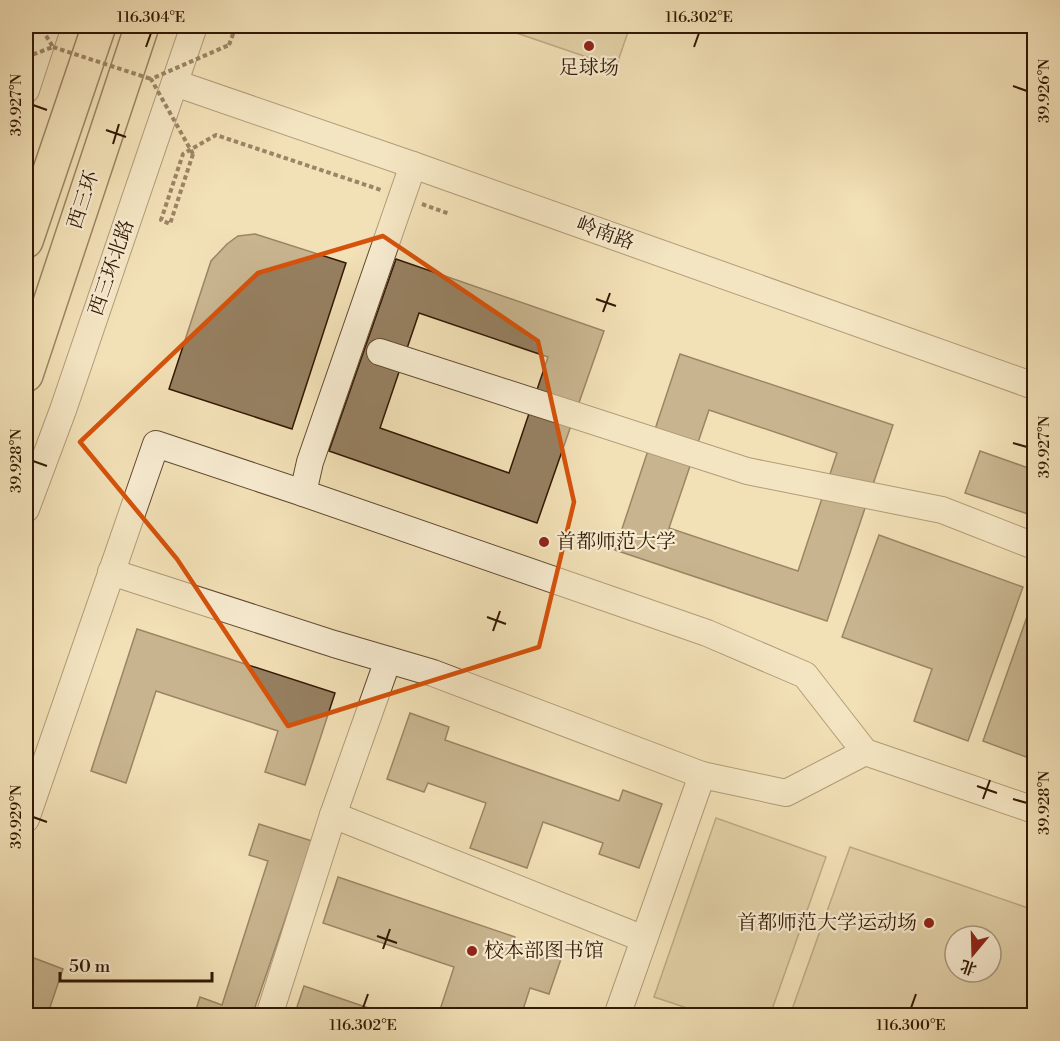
<svg xmlns="http://www.w3.org/2000/svg" width="1060" height="1041" font-family="'Libre Bodoni','Noto Serif SC',serif">
<style>
.garden{fill:#d1be98;stroke:#826b4e;stroke-width:1.5;fill-rule:evenodd}
.building{fill:#968061;stroke:#321804;stroke-width:1.5;fill-rule:evenodd}
.lines{fill:none;stroke-linecap:round;stroke-linejoin:round}
.minor-casing{stroke:#624a30;stroke-width:28}
.highway-casing{stroke:#321804;stroke-width:36}
.path{stroke:#321804;stroke-width:4;stroke-dasharray:4.5 3;stroke-linecap:butt}
.minor{stroke:#f7ebd0;stroke-width:26}
.highway{stroke:#f2e0b6;stroke-width:33}
.path-bridge{stroke:#321804;stroke-width:4;stroke-dasharray:4.5 3;stroke-linecap:butt}
.marked{fill:none;stroke:#d6520b;stroke-width:4.5;stroke-linejoin:round}
.ticks{fill:none;stroke:#321804;stroke-width:2}
.poi-dot{fill:#8f2418;stroke:#f7ebd0;stroke-width:2}
.labels{text-anchor:middle;dominant-baseline:central;stroke-width:4.5;stroke-linejoin:round;paint-order:stroke}
.poi-label{font-size:20px;fill:#321804;stroke:#f7ebd0;text-anchor:start}
.street-label{font-size:20px;fill:#321804;stroke:#f7ebd0}
.neatline{fill:none;stroke:#321804;stroke-width:2}
.ticks-label{font-size:15px;text-anchor:middle;fill:#321804}
</style>
<rect width="100%" height="100%" fill="#f2e0b6"/>
<filter id="stains"><feTurbulence type="fractalNoise" baseFrequency=".00333" numOctaves="4"/><feColorMatrix values="0 0 0 0 .2 0 0 0 0 .09 0 0 0 0 .02 0 0 0 .5 -.17"/></filter>
<radialGradient id="worn" r=".72"><stop offset=".6" stop-color="#630" stop-opacity="0"/><stop offset="1" stop-color="#630" stop-opacity=".3"/></radialGradient>
<g class="garden">
<path d="M496,26H630L616,67Z"/>
<path d="M716,818L826,857L770,1015H708L654,997Z"/>
<path d="M850,847L1034,910V1015H790ZM955,936H991V972H955Z"/>
</g>
<g class="building">
<path d="M255,234L346,263L292,429L169,389L211,261L227,244L238,236Z"/>
<path d="M396,259L604,331L537,523L329,451ZM419,313L548,357L509,473L380,428Z"/>
<path d="M680,354L893,425L827,621L615,550ZM709,410L837,453L798,571L669,528Z"/>
<path d="M980,451L1034,470V516L965,493Z"/>
<path d="M879,535L1023,587L968,741L914,721L932,669L842,637Z"/>
<path d="M1034,597V760L983,741Z"/>
<path d="M137,629L335,693L305,785L265,772L278,731L156,691L126,783L91,771Z"/>
<path d="M410,713L449,727L445,740L619,801L623,790L662,804L639,868L599,854L603,843L543,822L527,868L470,848L486,803L428,783L424,792L387,779Z"/>
<path d="M259,824L312,841L252,1016H194L200,997L222,1005L268,861L249,855Z"/>
<path d="M338,877L515,937L513,943L561,959L549,994L530,988L521,1016H438L454,967L323,923Z"/>
<path d="M26,955L63,969L47,1016H26Z"/>
<path d="M304,986L392,1016H294Z"/>
</g>
<g class="lines">
<defs>
<g id="minor">
<path d="M175,83L413,165L1034,386"/>
<path d="M26,90L47,26"/>
<path d="M413,165L310,462L303,493L707,633L805,675L865,752L1034,810"/>
<path d="M380,352L747,471L942,510L1034,546"/>
<path d="M26,509L63,410L194,26"/>
<path d="M111,572L334,644L433,673L702,775"/>
<path d="M333,815L644,939"/>
<path d="M26,819L156,444L303,493"/>
<path d="M269,1016L333,815L388,660"/>
<path d="M617,1016L702,775L786,793L865,752"/>
</g>
<g id="highway">
<path d="M26,241L99,26"/>
<path d="M26,375L142,26"/>
</g>
</defs>
<use href="#minor" class="minor-casing"/>
<use href="#highway" class="highway-casing"/>
<g class="path">
<path d="M229,45L236,26"/>
<path d="M193,154L170,224L161,220L183,154L216,135L381,190"/>
<path d="M422,204L450,214"/>
</g>
<use href="#minor" class="minor"/>
<use href="#highway" class="highway"/>
<g class="path-bridge">
<path d="M53,47L151,79"/>
<path d="M26,57L53,47L40,26"/>
<path d="M193,154L151,79L229,45"/>
</g>
</g>
<path d="M0 0H1060V1041H0ZM383,236L538,341L574,502L539,647L288,726L177,559L80,442L258,273Z" fill="#f2e0b6" fill-opacity=".55" fill-rule="evenodd"/>
<path class="marked" d="M383,236L538,341L574,502L539,647L288,726L177,559L80,442L258,273Z"/>
<path class="ticks" d="M146,47L151,33M694,47L699,33M1013,86L1027,91M33,105L47,110M106,130L126,137M113,144L119,124M596,299L616,306M603,312L610,293M1013,443L1027,447M33,461L47,466M487,617L506,624M493,631L500,611M977,786L997,793M983,799L990,780M1013,799L1027,803M33,817L47,822M377,936L397,943M383,949L390,929M363,1008L368,994M911,1008L916,994"/>
<g class="poi-dot">
<circle cx="589" cy="46" r="6"/>
<circle cx="544" cy="542" r="6"/>
<circle cx="929" cy="923" r="6"/>
<circle cx="472" cy="951" r="6"/>
</g>
<g class="labels">
<g class="poi-label">
<text x="589" y="68" text-anchor="middle">足球场</text>
<text x="556" y="542">首都师范大学</text>
<text x="917" y="923" text-anchor="end">首都师范大学运动场</text>
<text x="484" y="951">校本部图书馆</text>
</g>
<g class="street-label">
<text transform="translate(84 200) rotate(-72)">西三环</text>
<text transform="translate(605 234) rotate(20)">岭南路</text>
<text transform="translate(112 268) rotate(-71)">西三环北路</text>
</g>
</g>
<rect width="1060" height="1041" fill="none" stroke="#f2e0b6" stroke-width="66"/>
<g transform="translate(973 954) rotate(199)"><circle r="28" fill="#f7ebd0" stroke="#a8977e" stroke-width="1.5"/>
<path d="M0-4.5L10 22L0 15L-10 22Z" fill="#8f2418"/>
<text y="-9" font-size="16" font-weight="bold" text-anchor="middle" fill="#321804">北</text>
</g>
<path d="M60 972v9h152v-9" fill="none" stroke="#321804" stroke-width="3"/>
<text x="69" y="972" font-size="18" fill="#321804" stroke="#f7ebd0" stroke-width="4.5" paint-order="stroke">50 m</text>
<rect x="33" y="33" width="994" height="975" class="neatline"/>
<g class="ticks-label">
<text x="151" y="22">116.304°E</text>
<text x="699" y="22">116.302°E</text>
<text transform="translate(1044 91) rotate(-90)" y="5">39.926°N</text>
<text transform="translate(16 105) rotate(-90)" y="5">39.927°N</text>
<text transform="translate(1044 447) rotate(-90)" y="5">39.927°N</text>
<text transform="translate(16 461) rotate(-90)" y="5">39.928°N</text>
<text transform="translate(1044 803) rotate(-90)" y="5">39.928°N</text>
<text transform="translate(16 817) rotate(-90)" y="5">39.929°N</text>
<text x="363" y="1030">116.302°E</text>
<text x="911" y="1030">116.300°E</text>
</g>
<rect width="100%" height="100%" filter="url(#stains)"/>
<rect width="100%" height="100%" fill="url(#worn)"/>
</svg>
